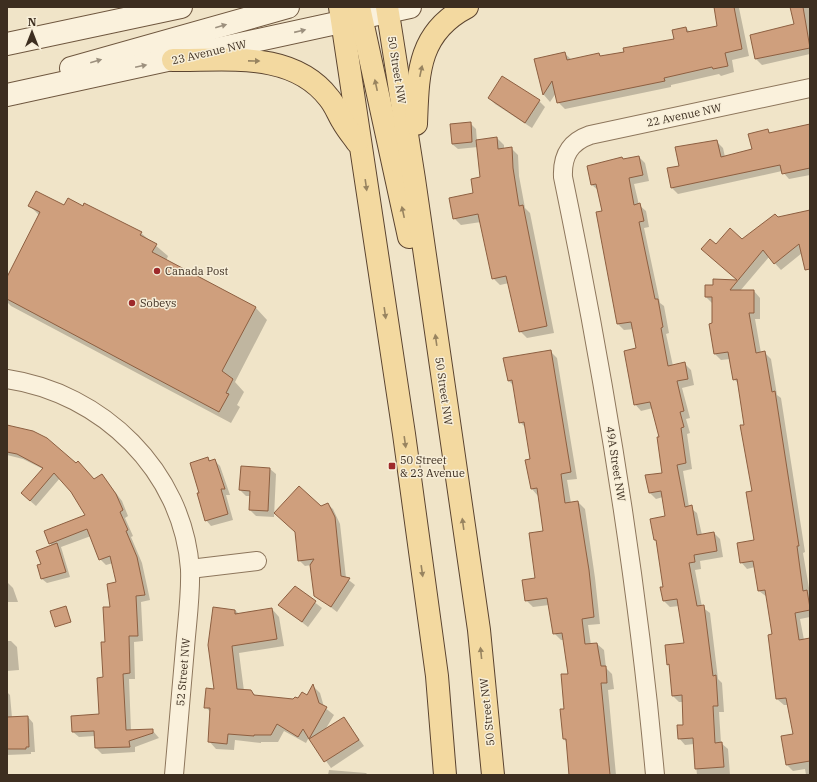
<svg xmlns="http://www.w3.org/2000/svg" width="817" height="782" font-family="'IBM Plex Serif',serif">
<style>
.shadow{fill:#0003}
.building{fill:#cf9f7d;stroke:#8d5f41}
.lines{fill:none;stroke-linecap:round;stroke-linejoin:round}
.minor-casing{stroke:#8d765c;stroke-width:20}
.secondary-casing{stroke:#6f573f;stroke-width:24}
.primary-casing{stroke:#5b4430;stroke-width:24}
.minor{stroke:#faf1dc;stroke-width:18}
.secondary{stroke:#faf1dc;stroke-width:22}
.primary{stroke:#f3d9a0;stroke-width:22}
.oneway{fill:#9c907e}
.oneway2{fill:#988460}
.poi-dot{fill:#9e2a2b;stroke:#f7eed8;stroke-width:1.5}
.labels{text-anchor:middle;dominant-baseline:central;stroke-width:3;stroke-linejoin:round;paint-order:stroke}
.street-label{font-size:11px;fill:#3d2e20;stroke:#f7eed8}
.poi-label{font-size:11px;fill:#3d2e20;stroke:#f7eed8;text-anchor:start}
</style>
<rect width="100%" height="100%" fill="#f0e4c8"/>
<g class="shadow">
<path d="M715,7L739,8L749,56L732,60L734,72L721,76L719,74L671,85V87L565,109L558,102L556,93L550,102L544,95L535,60L564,53L572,60L599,55L601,57L675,40L686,28L690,32L719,26Z"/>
<path d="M791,7H810V54L762,65L756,59L751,36L795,25Z"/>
<path d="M489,98L539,101L545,107L532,128L495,104Z"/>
<path d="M470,123L476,129L477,141L497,138L504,145V149L511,148L518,155L519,176L525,208L530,213L554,333L527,338L520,331L509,283L500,285L493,278L481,222L461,225L454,218L474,194L481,178L478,147L458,149L452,144Z"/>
<path d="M810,125V175L789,179L782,171L678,194L672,188L668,168L680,166L717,142L723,148L725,157L753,150L768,130L771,134Z"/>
<path d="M639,157L645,163L649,181L634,184L639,205L646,211L649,227L644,228L660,303L664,306L669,333L666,334L673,366L684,363L691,370L694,385L682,388L690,418L686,419L690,433L687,434L692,469L683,471L689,507L697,513L702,535L714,533L720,539L723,557L700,561L701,569L695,570L702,607L710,613L718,679L722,683L724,712H719L721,743L728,749L730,775H697L694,744L685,745L679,738L685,725L683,702H679L673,696L670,667L668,664L685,644L679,606L670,607L664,601L662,588H664L657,542L655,540L666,517L663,497L656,499L649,492L663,473L661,438L653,408L641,411L635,404L637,349L634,329L624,330L618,324L603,212L599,191L592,185L589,167Z"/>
<path d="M29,205L64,207L141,233L168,256L166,261L256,308L267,320L235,382L244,392L237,405L240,407L231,423L11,306L7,302V279L40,216Z"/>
<path d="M810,211V260L802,253L781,270L769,257L740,291H754L760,298V319H755L761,353H765L771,359L777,395L781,398L805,552L803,553L810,594V617L800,619L804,640L810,639V775H806L805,769L793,771L787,765L795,735L788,705H784L777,699L773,635L767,597L759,591L755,567L747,569L741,562L755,541L753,492L745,426L739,384L734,379L730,359L721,360L715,354L710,324H713L712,303L706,297L714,286V280L739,281L709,256L716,245L742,240L778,218Z"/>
<path d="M550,351L557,358L577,479L567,480L571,503L578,502L585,509L595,578L600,624L588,625L591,645L597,644L604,650L606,668L612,674L614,689L608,690L616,775H569L567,743L564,739L569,674L564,640H561L554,633L549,605L533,607L526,600L537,579L544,532L538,496L532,489V460L526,428L520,422L514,386L508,380Z"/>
<path d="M7,425L95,480L102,475L122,501L128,516L125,518L133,536L131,537L142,563L150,600L141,602L143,641L134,642L135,679H129L131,731L152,730L159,738L135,747V752L102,754L96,748L95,736L79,737L73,732L100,715L106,643L111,608L117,583L113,563L106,565L100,559L91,536L61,547L70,577L47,583L42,579V565L52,546L50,543L87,515L72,491L60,478L36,506L28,499L43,469L23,459L7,455Z"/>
<path d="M208,459L211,461L214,460L220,466L230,495H226L233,520L211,526L206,520L200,493Z"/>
<path d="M270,469L276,474L274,517L256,516L250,510L251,496H246L240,490Z"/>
<path d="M327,504L333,509L340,524L346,578L355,585L337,612L315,595L311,565L305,566L299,560L321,507Z"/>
<path d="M7,582L13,588L18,602H7Z"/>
<path d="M295,587L322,608L308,627L280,605Z"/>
<path d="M272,609L279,617L284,646L239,653L244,691H251L256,696L299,700L307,696L313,686L320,693L324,707L334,715L325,730L344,718L364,746L331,768L309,737L306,743L284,731L278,742H261V743L235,740L234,750L216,749L209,741L211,713L206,707L215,690L235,610L239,614Z"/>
<path d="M7,628L8,641H11L17,647L19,670L7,671Z"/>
<path d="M7,692L10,695L12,718L28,717L33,723L35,752H31V754L7,755Z"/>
<path d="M329,770L366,773L368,775H328Z"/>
</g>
<g class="building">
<path d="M714,7H734L742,49L725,53L728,66L713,69L712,67L664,78L665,81L557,103L552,81L543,95L534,59L565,52L567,60L599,53L600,56L624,52L623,48L674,39L672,30L686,27L687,32L717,26Z"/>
<path d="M790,7H803L810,48L755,59L750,35L794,24Z"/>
<path d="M502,76L540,100L525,123L488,98Z"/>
<path d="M471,122L472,142L452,144L450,124Z"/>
<path d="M810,124V168L782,174L780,165L671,188L667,168L679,166L675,147L717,140L721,157L752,149L748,134L768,129L769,133Z"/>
<path d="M497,137L498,149L512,147L513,168L519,206L523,205L547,326L519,332L506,276L492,279L478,214L453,219L449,198L473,193L471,179L480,177L476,140Z"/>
<path d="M639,156L643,175L629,178L634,205L640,203L644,221L639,222L655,299H658L663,327L661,328L668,366L685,362L688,379L677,381L684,411L680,412L684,427L681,428L686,463L677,465L685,507L692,505L697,535L714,532L717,551L694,555L695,562L689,563L697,606L704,605L713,676L716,675L718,706H713L715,743L722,742L724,767L695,769L693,738L678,739L677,725H683L682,695L672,696L669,664L667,665L665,645L684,643L677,599L663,601L660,587H663L656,540H654L650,519L665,516L661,491L649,493L645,475L662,473L657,437H659L650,402L634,405L624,351L636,348L631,322L617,324L596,212L602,211L596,184L591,185L587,166L622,157L623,159Z"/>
<path d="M36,191L64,205L68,198L83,206L84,203L142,232L140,235L157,244L152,252L256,307L222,371L233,379L226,393L229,394L219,412L7,299V277L40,212L28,206Z"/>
<path d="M810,210V269L805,270L799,244L774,264L763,250L730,290H754V313H749L756,353L765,351L772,392L775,391L799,546H797L803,591L807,590L810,608V610L795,613L799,640L810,638V761L786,765L781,736L793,734L786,698L776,699L768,635L772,634L765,590L758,591L753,561L740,563L737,543L754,540L746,492L752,491L740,425H744L737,379L733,380L728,352L714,354L709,324L712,323V297H705V285H713V279L737,280L701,249L710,239L716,244L730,228L742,239L775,214L778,217Z"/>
<path d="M551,350L571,472L561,474L565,503L578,501L589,570L594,617L582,619L585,644L597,643L601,666H606L607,683H601L610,775H569L566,739H563L560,709H564L561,674H568L562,633L553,634L547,598L525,601L522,580L535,578L529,533L543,531L537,488L531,489L525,460L530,459L524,422L519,423L512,380L508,381L503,358Z"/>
<path d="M7,425L33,431L47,438L76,463L78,461L94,479L102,474L116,494L123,510L120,512L128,530L126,531L137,557L145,595L136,596L138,636H129L130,673L123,674L126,730L153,729V733L129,741L130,747L95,748L94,731L72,732L71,716L99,714L97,678L103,677L101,642H105L103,607H110L107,584L116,582L110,556L99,560L87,529L49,544L44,531L85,515L71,492L54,473L30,501L21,493L43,468L17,454L7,452Z"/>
<path d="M208,457L209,461L215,459L225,489H221L228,514L205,521L197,493H199L190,463Z"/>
<path d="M241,466L270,468L268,511L249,510L250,491L239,490Z"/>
<path d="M299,486L321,506L328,503L335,517L341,576L350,578L331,607L314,596L310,565L314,559L298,561L295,532L274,513Z"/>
<path d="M57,543L66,572L41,579L37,565L41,564L36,551Z"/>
<path d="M295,586L316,601L302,622L278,605Z"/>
<path d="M66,606L71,622L55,627L50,611Z"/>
<path d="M213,607L235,610V614L272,608L277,639L232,646L237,689L251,690L254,695L293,699L295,697L298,698L302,692L307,695L313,684L319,703L327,707L309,739L303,729L298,737L277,724L271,735H254V736L228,734L227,744L208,742L210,708H204L206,688L214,689L208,645Z"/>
<path d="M28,716L29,747H26V749H7V717Z"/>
<path d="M344,717L359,740L324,762L309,739Z"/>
</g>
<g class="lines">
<defs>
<g id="minor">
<path d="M7,379C102,393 183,471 190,569C191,595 187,622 185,648C181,690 178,733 174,775"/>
<path d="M190,569L257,561"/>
<path d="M655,775C637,574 604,375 563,177C562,156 570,142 590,135L810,88"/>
</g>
<g id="secondary">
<path d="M7,44L181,7"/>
<path d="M71,68L288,7"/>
<path d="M7,95L410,7"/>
</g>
<g id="primary">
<path d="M340,7L404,434L437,676L445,775"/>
<path d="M359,7L409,237"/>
<path d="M387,7L414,179L479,630L493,775"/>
<path d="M173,60C226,61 292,50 329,98C335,105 338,114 343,122C347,129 352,135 357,142"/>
<path d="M416,124C418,75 417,33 467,7"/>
</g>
</defs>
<use href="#minor" class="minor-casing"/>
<use href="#secondary" class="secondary-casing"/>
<use href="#primary" class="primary-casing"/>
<use href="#minor" class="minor"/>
<use href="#secondary" class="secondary"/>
<use href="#primary" class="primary"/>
</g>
<defs><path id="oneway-solid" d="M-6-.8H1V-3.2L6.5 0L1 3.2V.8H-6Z"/></defs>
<g class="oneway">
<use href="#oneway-solid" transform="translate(221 26) rotate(-16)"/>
<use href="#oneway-solid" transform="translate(300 31) rotate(-13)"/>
<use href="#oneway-solid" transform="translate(96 61) rotate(-16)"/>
<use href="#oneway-solid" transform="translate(141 66) rotate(-12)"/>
</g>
<g class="oneway2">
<use href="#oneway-solid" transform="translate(254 61) rotate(1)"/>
<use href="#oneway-solid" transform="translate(421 71) rotate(-78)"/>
<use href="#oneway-solid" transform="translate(376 85) rotate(-102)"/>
<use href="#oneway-solid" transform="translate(366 185) rotate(82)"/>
<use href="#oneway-solid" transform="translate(403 212) rotate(-102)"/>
<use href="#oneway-solid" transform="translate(385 313) rotate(82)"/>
<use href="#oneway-solid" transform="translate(436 340) rotate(-98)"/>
<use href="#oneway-solid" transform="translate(405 442) rotate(82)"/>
<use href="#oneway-solid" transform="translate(463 524) rotate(-98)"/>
<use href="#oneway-solid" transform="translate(422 571) rotate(82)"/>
<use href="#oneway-solid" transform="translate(481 653) rotate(-96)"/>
</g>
<g class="poi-dot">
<circle cx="157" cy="271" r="4"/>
<circle cx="132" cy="303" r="4"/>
<rect x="388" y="462" width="8" height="8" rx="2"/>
</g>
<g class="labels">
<g class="street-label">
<text transform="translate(209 52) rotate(-13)">23 Avenue NW</text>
<text transform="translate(397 70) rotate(81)">50 Street NW</text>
<text transform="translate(684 115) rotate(-12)">22 Avenue NW</text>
<text transform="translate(444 391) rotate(82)">50 Street NW</text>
<text transform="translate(616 464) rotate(81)">49A Street NW</text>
<text transform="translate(183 672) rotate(-85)">52 Street NW</text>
<text transform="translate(487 712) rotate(-96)">50 Street NW</text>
</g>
<g class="poi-label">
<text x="165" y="271">Canada Post</text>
<text x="140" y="303">Sobeys</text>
<text x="400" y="460">50 Street<tspan x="400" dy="13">&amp; 23 Avenue</tspan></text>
</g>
</g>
<rect width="817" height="782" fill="none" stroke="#3d2e20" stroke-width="16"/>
<g transform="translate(32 32)" stroke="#f7eed8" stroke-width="3" paint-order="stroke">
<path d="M0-3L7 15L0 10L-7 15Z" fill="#3d2e20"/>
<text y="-6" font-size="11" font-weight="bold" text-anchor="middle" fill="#3d2e20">N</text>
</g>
</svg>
